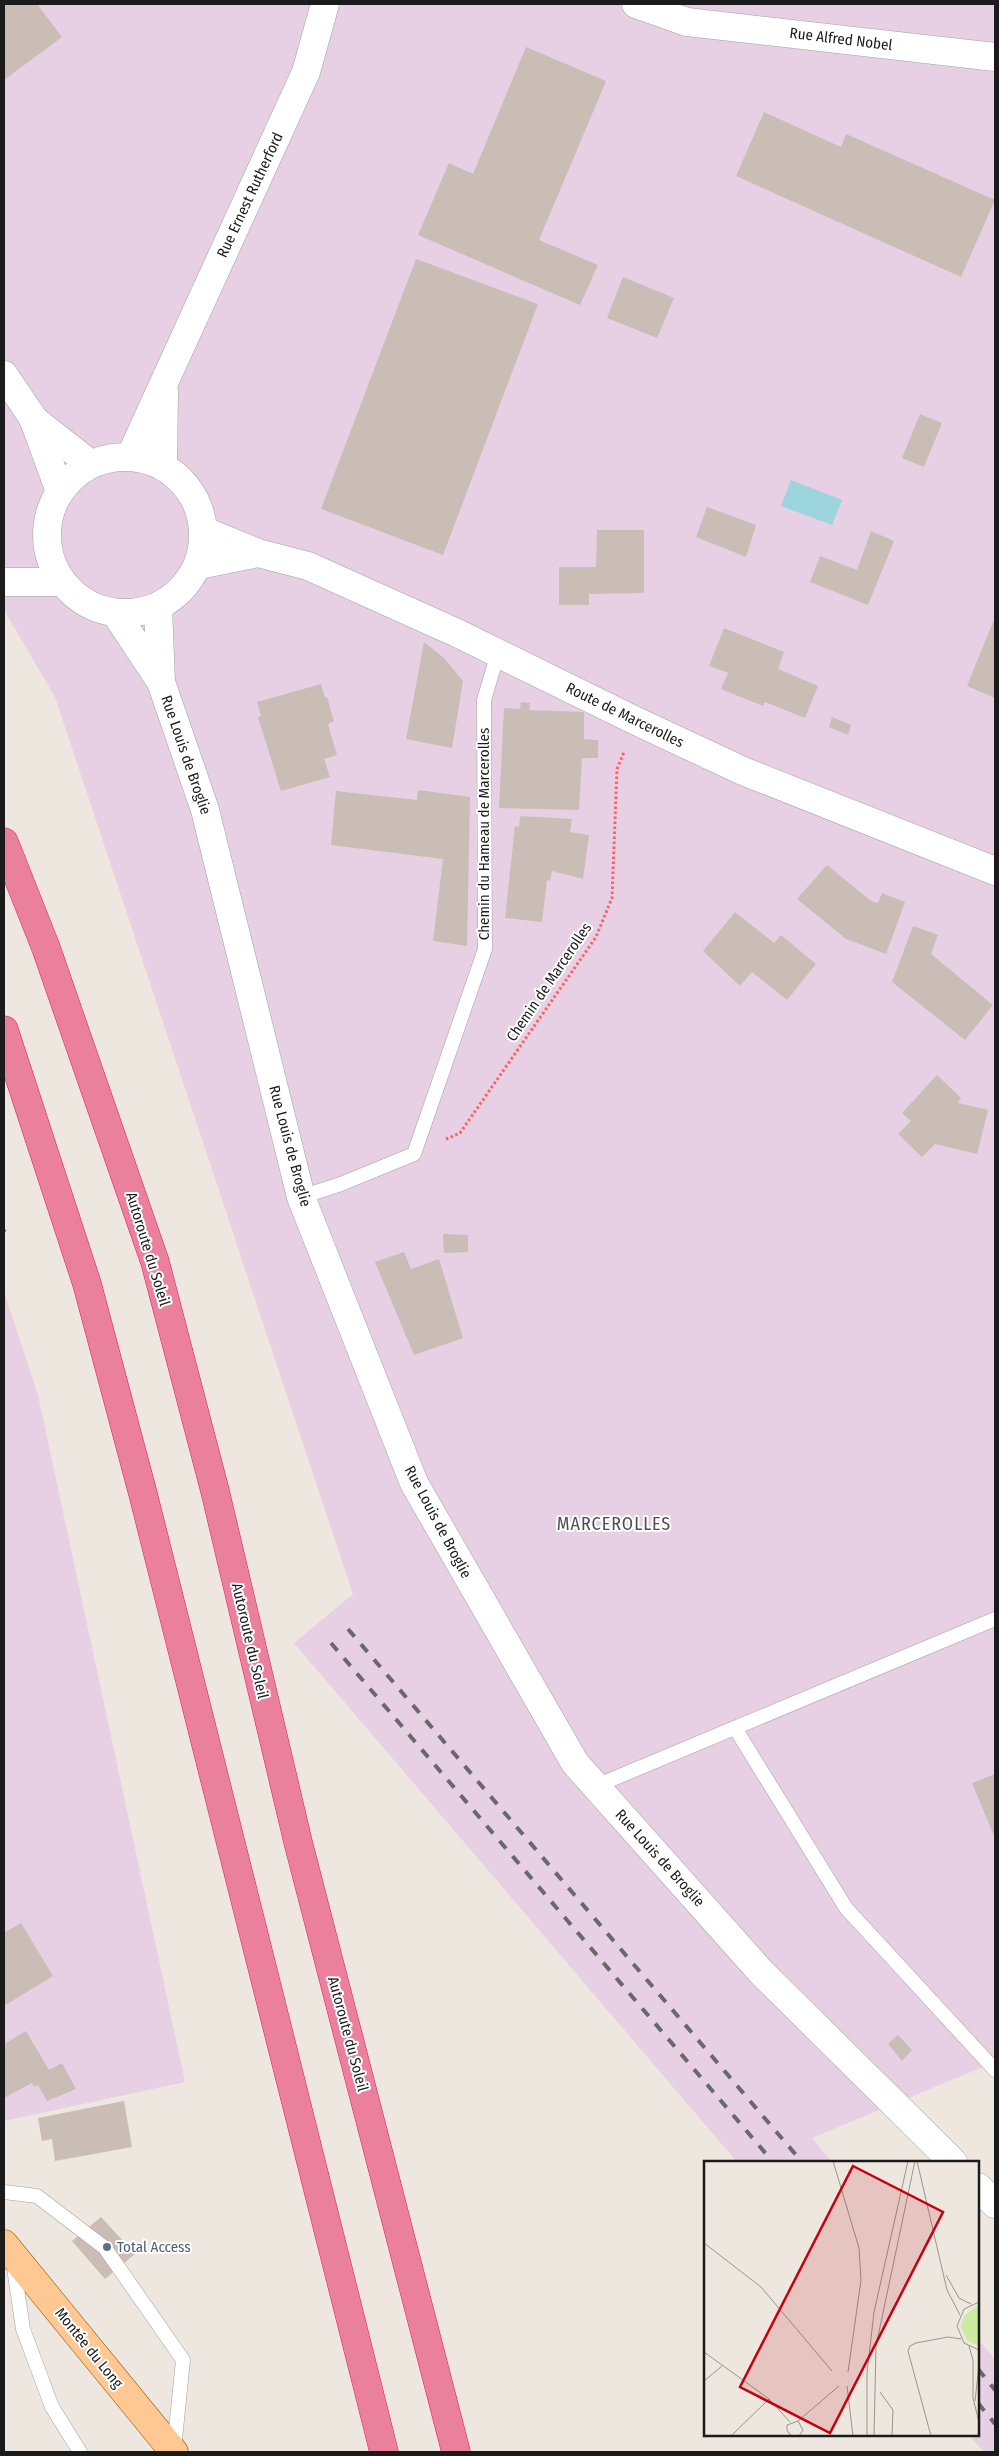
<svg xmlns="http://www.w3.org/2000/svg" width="999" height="2456" font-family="'Fira Sans Condensed',sans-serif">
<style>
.industrial{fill:#e7d0e4}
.water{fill:#9cd5de}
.building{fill:#c9bdb5}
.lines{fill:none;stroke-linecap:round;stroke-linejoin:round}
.lane-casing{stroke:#a2a2a2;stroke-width:15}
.street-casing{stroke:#a2a2a2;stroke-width:29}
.primary-casing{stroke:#915500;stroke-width:29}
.highway-casing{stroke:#de196c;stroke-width:29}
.path{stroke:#ff625e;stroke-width:3;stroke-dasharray:2.5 2.5;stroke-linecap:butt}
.lane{stroke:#fff;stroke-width:14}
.street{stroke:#fff;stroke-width:28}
.primary{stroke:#ffc792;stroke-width:28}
.highway{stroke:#eb809d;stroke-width:28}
.rail{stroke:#696969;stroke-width:4;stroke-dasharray:10 10;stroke-linecap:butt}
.service-dot{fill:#5c6f8a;stroke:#fff;stroke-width:2}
.labels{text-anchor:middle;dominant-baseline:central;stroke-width:4;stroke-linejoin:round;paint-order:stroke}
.street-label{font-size:15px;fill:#1b1b1b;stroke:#fff}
.service-label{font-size:15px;fill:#4e5e75;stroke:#fff;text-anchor:start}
.quarter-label{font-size:18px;letter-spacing:1px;fill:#4e4e4e;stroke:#fff}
.inset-road{fill:none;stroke:#999591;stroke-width:1}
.view{fill:#c50010;fill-opacity:0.15;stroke:#c50010;stroke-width:2.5}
.inset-edge{fill:none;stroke:#1b1b1b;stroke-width:2.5}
</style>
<rect width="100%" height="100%" fill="#ede7df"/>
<g class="industrial">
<path d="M4,4H995V2062L812,2138L832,2162H737L294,1643L353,1594L55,697L4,610Z"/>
<path d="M4,1292L38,1395L185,2082L4,2121Z"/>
<path d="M978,2339L995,2360V2452H984L969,2435H978Z"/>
</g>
<path class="water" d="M791,480L842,500L832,525L781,506Z"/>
<g class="building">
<path d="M4,4H37L62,37L4,80Z"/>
<path d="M526,47L606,81L539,240L598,265L580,305L418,235L449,163L473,174Z"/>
<path d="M764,112L841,147L846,134L995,200L961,277L736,176Z"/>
<path d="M416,259L538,304L443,555L321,509Z"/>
<path d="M623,277L674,298L657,338L607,318Z"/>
<path d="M920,414L942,423L924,467L902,458Z"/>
<path d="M707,507L756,525L746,557L696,537Z"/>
<path d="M597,530H644V593L589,594V605H559V567H596Z"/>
<path d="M871,531L894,541L868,605L810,582L820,556L857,570Z"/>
<path d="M995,617V698L967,686Z"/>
<path d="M724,628L784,652L778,669L818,686L805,718L765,702L763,706L721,689L728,673L709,666Z"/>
<path d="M424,642L444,658L463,681L452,748L406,739Z"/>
<path d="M321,684L325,698L327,697L334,721L328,724L337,755L324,759L330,777L281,791L258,717L261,716L257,702Z"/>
<path d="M521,702L530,703L529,710L584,712V739L598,740V758H582L579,810L499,808L504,708L520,709Z"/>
<path d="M832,717L851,725L848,735L829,727Z"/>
<path d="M418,790L470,797L467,946L433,941L443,859L331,845L336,791L417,800Z"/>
<path d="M520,816L572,819L570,832L589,835L583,879L552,871L550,881L547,880L542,922L505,918L515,826L519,827Z"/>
<path d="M827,865L871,901L878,903L882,893L905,902L886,954L846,939L797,899Z"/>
<path d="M735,912L774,943L781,935L816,964L787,1000L752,972L740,986L703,951Z"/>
<path d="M913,926L938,935L931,954L993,1005L965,1040L892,982Z"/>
<path d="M937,1075L961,1098L958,1103L988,1110L977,1154L935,1144L922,1157L898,1134L911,1121L902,1113Z"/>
<path d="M443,1234L468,1235V1252L444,1253Z"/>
<path d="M404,1252L411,1269L439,1259L463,1338L414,1355L375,1262Z"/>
<path d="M995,1774V1838L972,1783Z"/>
<path d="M21,1923L53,1976L4,2006V1933Z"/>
<path d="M26,2031L49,2070L62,2063L76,2089L47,2101L38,2085L34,2087L32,2083L4,2098V2044Z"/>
<path d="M898,2035L912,2050L902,2061L888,2044Z"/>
<path d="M124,2101L132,2147L55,2161L52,2139L42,2141L38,2118Z"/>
<path d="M101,2217L135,2254L105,2279L72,2241Z"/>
</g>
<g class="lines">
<defs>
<g id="lane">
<path d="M301,1197L341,1184L414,1154L485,949L484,700L498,653"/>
<path d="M735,1728L846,1908L995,2070"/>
<path d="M596,1786L995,1619"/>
<path d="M4,2192L37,2196L105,2248L183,2360L174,2449"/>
<path d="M13,2261L23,2329L52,2407L80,2452"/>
</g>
<g id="street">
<path d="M636,4L687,22L995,57"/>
<path d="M4,375L33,418L59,489"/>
<path d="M33,419L89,463"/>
<path d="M131,455L306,72L325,4"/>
<circle cx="125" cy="535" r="78"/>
<path d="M163,465L164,391"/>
<path d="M258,553L308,566L457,633L636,721L743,771L995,871"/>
<path d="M199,565L258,553L204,531"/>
<path d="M4,582H60"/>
<path d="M158,607L161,682"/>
<path d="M116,614L161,682L205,810L301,1197L414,1483L575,1763L761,1972L953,2162"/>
<path d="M978,2187L995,2204"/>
</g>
<path id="primary" d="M4,2244L174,2452"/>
<g id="highway">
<path d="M4,842L46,948L155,1262L215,1491L298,1842L456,2452"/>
<path d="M4,1030L87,1284L143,1494L384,2452"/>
</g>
</defs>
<use href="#lane" class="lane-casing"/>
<use href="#street" class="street-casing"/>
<use href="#primary" class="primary-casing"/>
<use href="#highway" class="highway-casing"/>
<path class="path" d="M446,1139L460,1133L596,937L612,898L617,769L624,752"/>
<use href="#lane" class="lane"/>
<use href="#street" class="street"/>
<use href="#primary" class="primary"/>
<use href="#highway" class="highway"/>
<g class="rail">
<path d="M4,1231L5,1232"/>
<path d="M348,1629L802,2162"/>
<path d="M331,1643L773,2162"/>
<path d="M978,2369L995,2390"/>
<path d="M978,2403L995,2424"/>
</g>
</g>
<circle class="service-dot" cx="107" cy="2247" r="5"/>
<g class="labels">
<g class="street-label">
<text transform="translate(841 39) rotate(7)">Rue Alfred Nobel</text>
<text transform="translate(250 195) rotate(-65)">Rue Ernest Rutherford</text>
<text transform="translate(625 715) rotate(26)">Route de Marcerolles</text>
<text transform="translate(186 755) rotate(71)">Rue Louis de Broglie</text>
<text transform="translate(484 834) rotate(-90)">Chemin du Hameau de Marcerolles</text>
<text transform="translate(549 982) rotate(-56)">Chemin de Marcerolles</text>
<text transform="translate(290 1146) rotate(75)">Rue Louis de Broglie</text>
<text transform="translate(148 1249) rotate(73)">Autoroute du Soleil</text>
<text transform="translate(438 1522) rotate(62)">Rue Louis de Broglie</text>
<text transform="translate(250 1641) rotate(77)">Autoroute du Soleil</text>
<text transform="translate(660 1858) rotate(48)">Rue Louis de Broglie</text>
<text transform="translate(348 2034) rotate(75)">Autoroute du Soleil</text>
<text transform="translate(89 2348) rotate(51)">Montée du Long</text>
</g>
<g class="service-label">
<text x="117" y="2247">Total Access</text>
</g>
<g class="quarter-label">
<text x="614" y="1524">MARCEROLLES</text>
</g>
</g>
<g transform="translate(704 2161)">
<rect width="275" height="275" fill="#ede7df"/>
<path d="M273,145H275V185L263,179L257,167L260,155Z" fill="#cbeca0"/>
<path class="inset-road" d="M129,0L155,87L157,119L144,211M213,0L243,129L256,154M0,82L57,126L128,210M242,114L255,137L267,143M275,141L260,148L253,165L260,182L275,189M265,185L269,199V237L275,261M0,191L65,238L86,261M0,220L18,205M143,225L149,275M176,231L189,249L188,275M271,240L275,205M94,260L135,225M94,260L99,269L95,275M27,275L65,238M88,275L83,270V264L94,260M163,275V212L170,151L204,0M170,275L172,185L211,0M227,275L204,190L206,185L212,182L244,176L257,178"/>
<path class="view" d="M149,5L239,51L126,272L36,226Z"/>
<rect width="275" height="275" class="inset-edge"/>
</g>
<rect width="999" height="2456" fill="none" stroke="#1b1b1b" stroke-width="10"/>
</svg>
